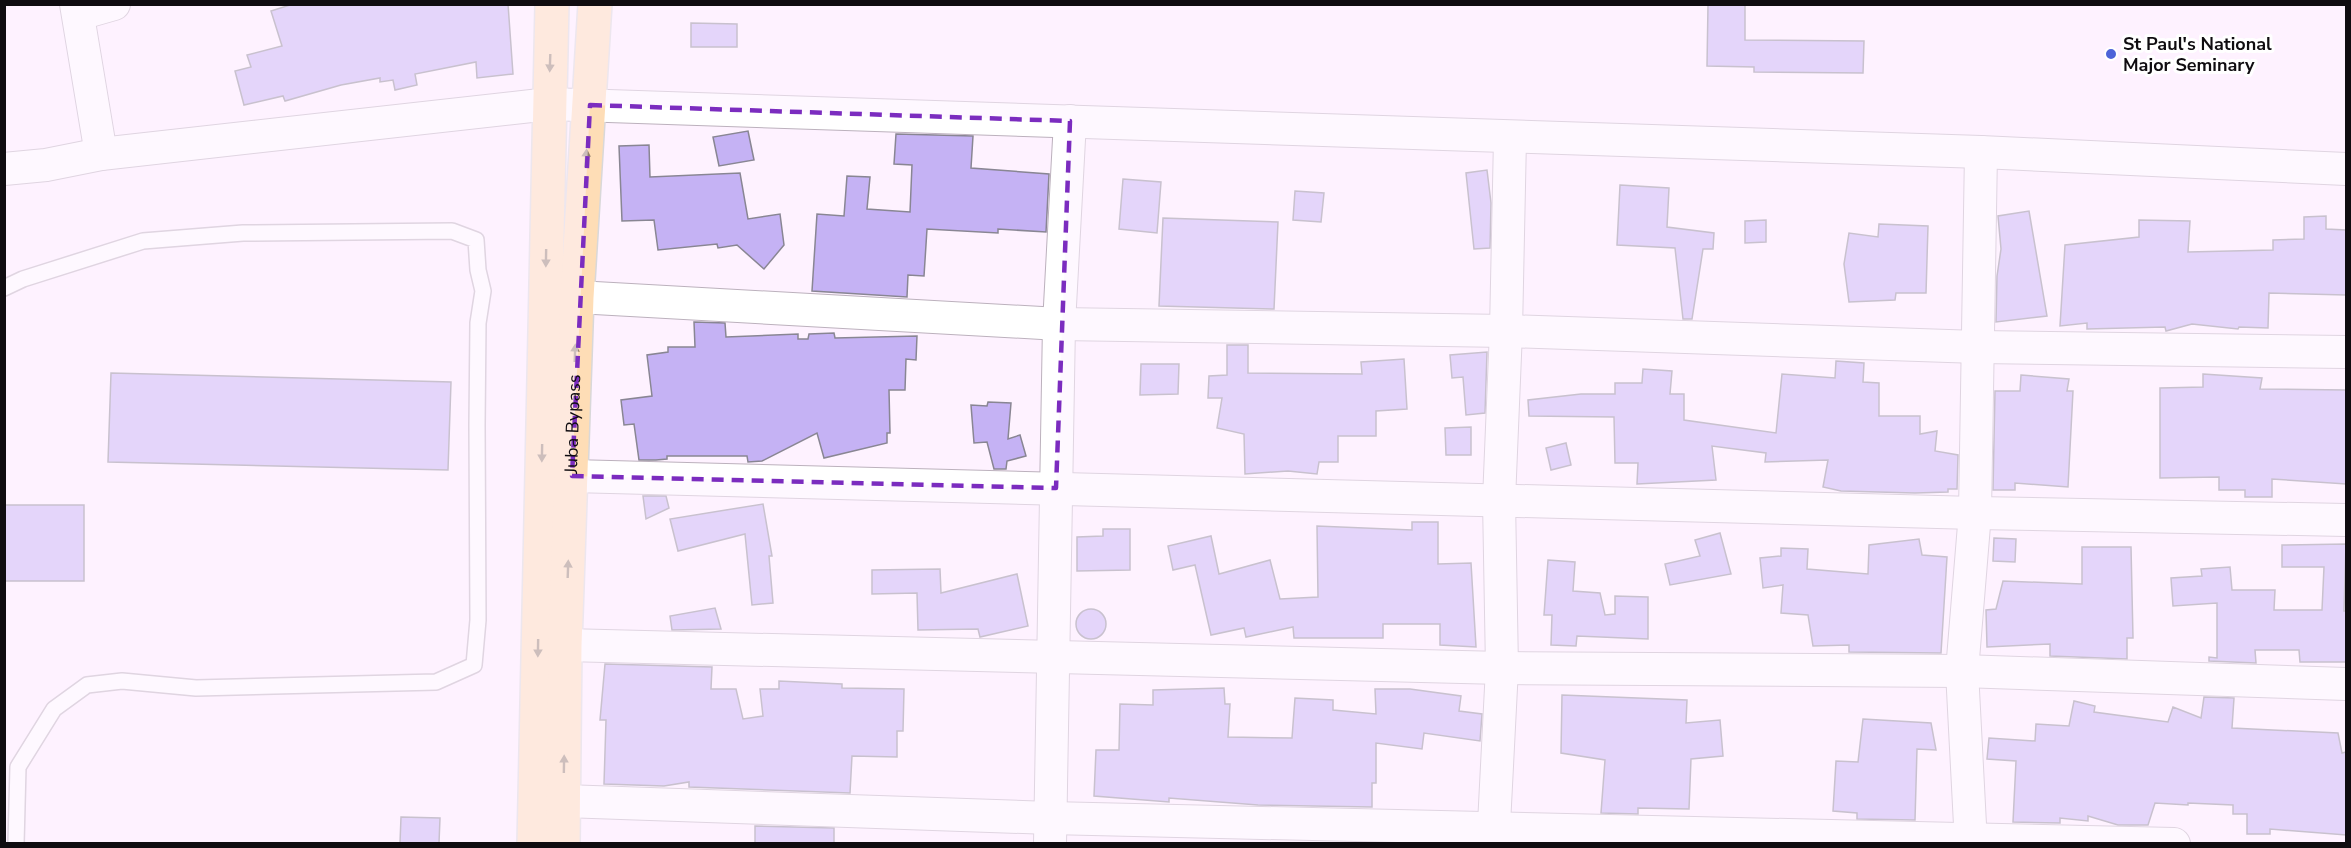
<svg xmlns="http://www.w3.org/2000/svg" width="2351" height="848" font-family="'Nunito Sans',sans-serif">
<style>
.building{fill:#c5b2f4;stroke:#898693;stroke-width:1.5}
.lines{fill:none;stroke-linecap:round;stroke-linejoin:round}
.service-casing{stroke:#bcb1bd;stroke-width:18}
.minor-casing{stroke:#bcb1bd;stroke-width:34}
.primary-casing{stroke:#d9d8d9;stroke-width:36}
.service{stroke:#fff;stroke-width:15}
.minor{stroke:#fff;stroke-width:32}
.primary{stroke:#feddb6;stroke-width:33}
.oneway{fill:#927f6b}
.marked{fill:none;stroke:#7b2cbf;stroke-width:4.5;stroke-dasharray:12 8;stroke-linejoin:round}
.poi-dot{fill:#4d63d8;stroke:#fff;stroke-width:2}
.labels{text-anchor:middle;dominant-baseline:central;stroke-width:6;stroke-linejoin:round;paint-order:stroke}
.poi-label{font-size:18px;font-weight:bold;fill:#0f0c10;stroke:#fff;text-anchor:start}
.street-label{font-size:18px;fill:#0f0c10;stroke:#fff}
</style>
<rect width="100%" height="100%" fill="#fef2ff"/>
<g class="building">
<path d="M293,4H508L513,74L477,78L476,62L415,74L417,85L395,90L393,80L380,82V78L341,85L285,101L283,96L244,105L235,71L251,67L247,55L282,46L271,11Z"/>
<path d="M1708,5H1745V40L1864,41L1863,73L1754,72V67L1707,66Z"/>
<path d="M691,23L737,24V47H691Z"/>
<path d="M748,131L754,160L719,166L713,137Z"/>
<path d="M896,134L973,136L971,168L1049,174L1046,232L998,229V233L927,229L924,276L908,275L907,297L812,291L817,214L844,216L847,176L870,177L867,209L910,212L912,165L894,164Z"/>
<path d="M649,145L650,177L740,173L748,219L780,214L784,245L764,269L737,245L718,248L717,244L658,250L654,220L622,221L619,146Z"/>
<path d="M1487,170L1491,203L1490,248L1474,249L1466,173Z"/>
<path d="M1123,179L1161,182L1157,233L1119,229Z"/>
<path d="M1620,185L1669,188L1667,227L1714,233L1713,249H1703L1692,319H1683L1675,248L1617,245Z"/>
<path d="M1295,191L1324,193L1321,222L1293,220Z"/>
<path d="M2029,211L2047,316L1996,322L1997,276L2001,249L1998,216Z"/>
<path d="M2326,216V229L2346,230V295L2269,293L2268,328L2239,327L2238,329L2192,324L2166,331L2165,327L2087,329V323L2060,326L2065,245L2139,237V220L2190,221L2188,252L2273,250V240L2304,239V217Z"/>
<path d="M1163,218L1278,222L1274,309L1159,306Z"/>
<path d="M1766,220V242L1745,243V221Z"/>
<path d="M1879,224L1928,226L1926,293H1896L1895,300L1849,302L1844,264L1849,233L1878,237Z"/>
<path d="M694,322L725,323L726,337L798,334V339H808L809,334L834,333L835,338L917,336L916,360L906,359L905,390H889L890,433H887V443L824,458L817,433L762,461L748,462L747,456H667V459L656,460H639L634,424L624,425L621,400L652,396L647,355L668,352V347H695Z"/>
<path d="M1227,345H1248V373L1362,374L1361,362L1404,359L1407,409L1376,411V436H1338V462H1319L1317,474L1288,471L1245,474L1244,434L1217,428L1222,398H1208L1209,376L1227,375Z"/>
<path d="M1487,352L1485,413L1466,415L1463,377L1452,378L1450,355Z"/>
<path d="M1836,361L1864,363L1863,382L1879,383V416H1920V434L1937,431L1935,451L1958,455L1957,489H1948V492L1915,493L1841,491L1823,487L1828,460L1765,462L1766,453L1712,446L1716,480L1637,484L1638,463H1615L1614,417L1529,416L1528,400L1581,394H1615V383H1642L1643,369L1672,371L1670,394H1684V420L1776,433L1782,374L1835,378Z"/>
<path d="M1141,364H1179L1178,394L1140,395Z"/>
<path d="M111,373L451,382L448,470L108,462Z"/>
<path d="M2203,374L2262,378L2260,389L2346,390V484L2272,479V497H2245V490H2219V477L2160,478V388L2203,387Z"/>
<path d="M2021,375L2069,379L2067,391H2073L2068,487L2015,483V490H1993L1995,391H2020Z"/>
<path d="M988,402L1011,403L1008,439L1020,435L1026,456L1007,461L1006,469H994L987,442L974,443L971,405L987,406Z"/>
<path d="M1471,427V455H1446L1445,428Z"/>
<path d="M1566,443L1571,465L1551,470L1546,448Z"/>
<path d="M643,496H666L669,508L646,519Z"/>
<path d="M763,504L772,556H769L773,603L752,605L745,534L678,551L670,519Z"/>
<rect x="4" y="505" width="80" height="76"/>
<path d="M1412,522H1438V564L1471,563L1476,647L1440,645V624H1383V638H1294L1293,627L1246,637L1244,628L1211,635L1195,565L1173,570L1168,546L1211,536L1219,574L1270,560L1280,599L1318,597L1317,526L1412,530Z"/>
<path d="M1103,529H1130V570L1077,571V537L1103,536Z"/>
<path d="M1720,533L1731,574L1670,585L1665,564L1700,556L1695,540Z"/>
<path d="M1994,538L2016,539L2015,562L1993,561Z"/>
<path d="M1919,539L1922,555L1947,557L1941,653L1849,652V645L1813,646L1808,615L1781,613L1783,585L1763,588L1760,558L1781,556V548L1808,549L1807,569L1868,574L1869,545Z"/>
<path d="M2346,544L2344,611H2346V662H2300L2299,650H2255L2256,663L2209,661V657L2217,658V603L2173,606L2171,578L2202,576L2201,569L2230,567L2232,590H2275L2274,610H2322L2324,567H2282V545Z"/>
<path d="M2082,547H2131L2133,638H2127V659L2050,656V644L1987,647L1986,610L1996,609L2003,581L2082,584Z"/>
<path d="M1548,560L1575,562L1573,591L1600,593L1605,615L1615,614V596L1648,597V639L1577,636L1576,646L1551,645L1552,615H1544Z"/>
<path d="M940,569L941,593L1017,574L1028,626L980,637L978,629L918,630L917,593L872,594V570Z"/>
<path d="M715,608L721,629L672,630L670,616Z"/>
<circle cx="1091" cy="624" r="15"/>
<path d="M605,664L712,667L711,689H736L743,719L763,716L760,689H779V681L842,684V688L904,689L903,731H897V757L852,756L850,793L689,787V782L664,786L604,784L606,720H600Z"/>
<path d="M1224,688L1225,704H1230L1228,737L1292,738L1295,698L1333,700V710L1376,714L1375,689H1410L1461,696L1459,711L1482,714L1480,741L1424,733L1422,749L1376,743V783H1372V807L1258,805L1169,798V802L1094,796L1096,750H1119L1120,704L1153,705V690Z"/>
<path d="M1562,695L1687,700L1686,723L1720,720L1723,756L1691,759L1689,809L1638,808V814L1601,813L1605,760L1561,753Z"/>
<path d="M2204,697L2234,698L2232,728L2338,733L2342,753L2346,752V835L2270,829V834H2247V814H2233V805L2188,803V805L2155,803L2148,825H2118L2088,816V821L2060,818V823L2013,822L2016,761L1987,759L1989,738L2035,741L2036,724L2069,726L2074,701L2095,706L2094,712L2168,722L2173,707L2201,718Z"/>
<path d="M1863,719L1931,723L1936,750L1917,749L1915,820L1857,819V813L1833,811L1836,761L1858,762Z"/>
<path d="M401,817L440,818L439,843H400Z"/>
<path d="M755,826L834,828V843H755Z"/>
</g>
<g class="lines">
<defs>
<path id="service" d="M4,288L23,279L143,241L243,233L452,231L476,240L478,270L483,291L478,323L477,425L478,620L474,665L436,682L196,688L122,681L87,685L54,709L18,767L16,844"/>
<g id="minor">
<path d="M76,4L101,154"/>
<path d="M79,14L114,4"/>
<path d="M4,169L46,165L101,154L549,104L1981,152L2346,169"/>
<path d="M577,297L1059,324L1506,331L1978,347L2346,352"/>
<path d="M572,476L1975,513L2346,520"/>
<path d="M565,645L1502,668L1962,671L2346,684"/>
<path d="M564,801L1050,818L2174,844"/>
<path d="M1050,844L1059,324L1070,121"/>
<path d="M1493,844L1502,668L1499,500L1506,331L1510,138"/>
<path d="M1971,844L1962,671L1975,513L1981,152"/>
</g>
<g id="primary">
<path d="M534,844L552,4"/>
<path id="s1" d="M563,844L565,645L577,297L595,4"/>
</g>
</defs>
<use href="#service" class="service-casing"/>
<use href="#minor" class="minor-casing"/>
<use href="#primary" class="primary-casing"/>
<use href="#service" class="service"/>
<use href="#minor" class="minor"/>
<use href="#primary" class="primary"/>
</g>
<defs><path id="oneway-solid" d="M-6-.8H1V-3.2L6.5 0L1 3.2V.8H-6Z" transform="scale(1.5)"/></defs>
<g class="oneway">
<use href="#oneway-solid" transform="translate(550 63) rotate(92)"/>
<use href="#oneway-solid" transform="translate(586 158) rotate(-86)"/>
<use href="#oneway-solid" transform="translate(546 258) rotate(91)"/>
<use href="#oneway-solid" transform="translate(575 353) rotate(-88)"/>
<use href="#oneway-solid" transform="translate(542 453) rotate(91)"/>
<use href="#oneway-solid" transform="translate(568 569) rotate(-88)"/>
<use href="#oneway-solid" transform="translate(538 648) rotate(91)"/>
<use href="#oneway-solid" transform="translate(564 764) rotate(-89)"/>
</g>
<path d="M0 0H2351V848H0ZM590,105L1070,121L1056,488L572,476Z" fill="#fef2ff" fill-opacity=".55" fill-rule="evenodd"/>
<path class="marked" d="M590,105L1070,121L1056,488L572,476Z"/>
<circle class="poi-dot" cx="2111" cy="54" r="6"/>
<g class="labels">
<g class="poi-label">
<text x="2123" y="44">St Paul's National<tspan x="2123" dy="21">Major Seminary</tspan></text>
</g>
<g class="street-label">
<text stroke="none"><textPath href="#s1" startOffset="420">Juba Bypass</textPath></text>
</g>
</g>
<rect width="2351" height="848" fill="none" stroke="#0f0c10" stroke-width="12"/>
</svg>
